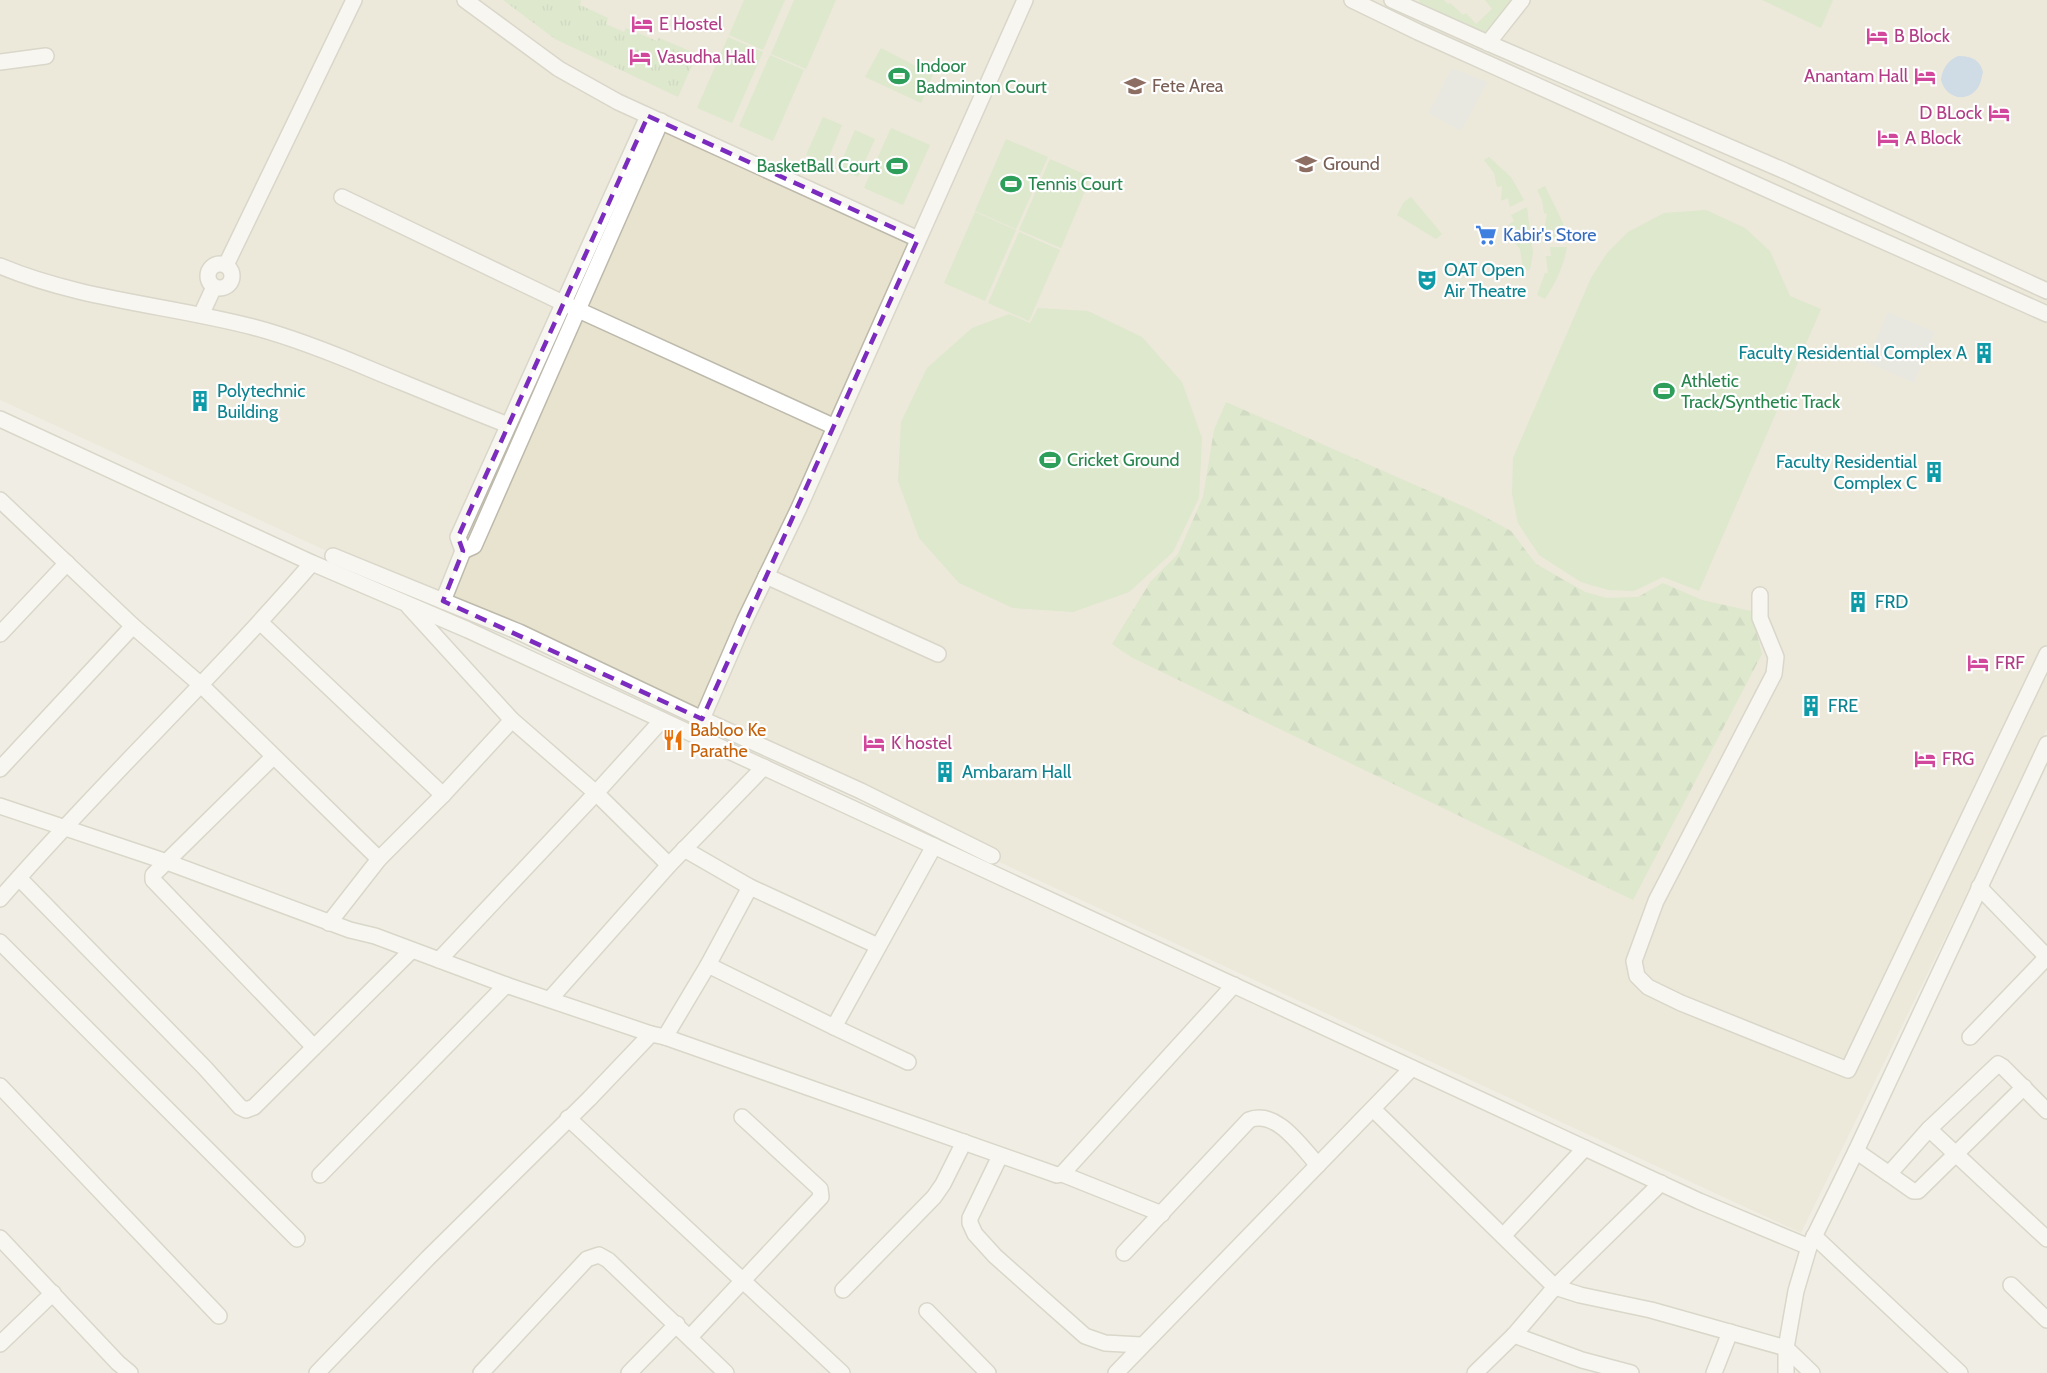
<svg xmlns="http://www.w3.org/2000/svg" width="2047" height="1373" font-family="Cabin,sans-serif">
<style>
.education{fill:#e7e3cf}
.green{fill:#c5e0b1}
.forest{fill:url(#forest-firs)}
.park{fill:url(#park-tufts)}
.parking{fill:#e1dfdc}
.water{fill:#a6c4e6}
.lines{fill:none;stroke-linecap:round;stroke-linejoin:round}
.minor-casing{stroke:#bdb9ab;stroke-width:18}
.minor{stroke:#fff;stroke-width:15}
.marked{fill:none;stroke:#7b2cbf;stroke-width:4.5;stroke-dasharray:12 8;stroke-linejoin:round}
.labels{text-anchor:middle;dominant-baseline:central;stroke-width:4.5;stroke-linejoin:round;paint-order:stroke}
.hotel-label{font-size:18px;fill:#b23c85;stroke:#fff;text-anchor:start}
.leisure-label{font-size:18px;fill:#27864d;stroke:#fff;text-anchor:start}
.education-label{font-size:18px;fill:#785e54;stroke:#fff;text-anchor:start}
.shop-label{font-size:18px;fill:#366cbe;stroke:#fff;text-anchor:start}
.culture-label{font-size:18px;fill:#0d838f;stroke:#fff;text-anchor:start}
.food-label{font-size:18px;fill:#c56008;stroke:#fff;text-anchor:start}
</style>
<defs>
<pattern id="forest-firs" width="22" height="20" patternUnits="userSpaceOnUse" patternTransform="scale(1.5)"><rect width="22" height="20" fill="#c5e0b1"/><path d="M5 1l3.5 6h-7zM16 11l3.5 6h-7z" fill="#aac199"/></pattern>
<pattern id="park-tufts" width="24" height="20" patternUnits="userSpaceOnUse" patternTransform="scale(1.5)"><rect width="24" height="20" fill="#c5e0b1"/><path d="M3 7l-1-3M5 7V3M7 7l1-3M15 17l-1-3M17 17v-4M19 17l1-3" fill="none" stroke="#aac199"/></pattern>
</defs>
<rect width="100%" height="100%" fill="#f0eee4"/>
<path class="education" d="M0,0H2047V729L1801,1233L0,400Z"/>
<g class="green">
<path d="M744,0H785L763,50L729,35Z"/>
<path d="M794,0H836L806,69L771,54Z"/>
<path d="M1419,0H1444L1448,4L1450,3L1463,15L1466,13L1476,24L1492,9L1485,0H1514L1487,34L1420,3Z"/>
<path d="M1762,0H1833L1821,28Z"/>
<path d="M728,37L763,52L732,123L697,108Z"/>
<path d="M881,48L933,75L921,103L865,77Z"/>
<path d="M770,55L804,70L773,141L739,126Z"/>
<path d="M823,117L842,125L826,164L806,155Z"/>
<path d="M891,128L930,145L903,205L864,188Z"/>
<path d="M855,130L875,139L858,177L838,169Z"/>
<path d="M1006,139L1048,157L1016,229L975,211Z"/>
<path d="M1489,157L1511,177L1524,200L1510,207L1508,198L1501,201L1502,186L1497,187L1494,173L1484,160Z"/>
<path d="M1050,159L1091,177L1061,248L1019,230Z"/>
<path d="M1545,186L1563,223L1566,238L1552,239L1553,230L1544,231L1547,214L1544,213L1542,200L1537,190Z"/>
<path d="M1411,197L1442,234L1436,239L1397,215L1404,202Z"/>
<path d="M1527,207L1533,253L1530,270H1523L1520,249L1514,242L1518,238L1508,225L1514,221L1511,215Z"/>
<path d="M1706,210L1745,228L1770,251L1790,296L1821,309L1699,591L1663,577L1634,591L1608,590L1581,582L1539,555L1518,523L1512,494L1513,458L1591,278L1607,253L1628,232L1664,213Z"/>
<path d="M975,212L1016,230L985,301L944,283Z"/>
<path d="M1019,232L1060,250L1029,321L988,303Z"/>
<path d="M1550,247H1567C1563,268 1556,282 1545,299L1537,295L1545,273H1548L1546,256H1551Z"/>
<path d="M1038,308L1088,311L1142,337L1182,382L1202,438L1199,498L1173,552L1129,592L1073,612L1013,608L959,583L919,538L898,481L901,422L927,368L972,328L1009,314L1030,323Z"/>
</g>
<path class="forest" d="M1226,402L1472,510L1511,531L1536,564L1585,592L1607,598L1638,597L1663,583L1702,600L1751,611L1762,654L1633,900L1131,657L1112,644L1151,581L1178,554L1203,497L1214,430Z"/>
<path class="park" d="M503,0H580L581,1L580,5L608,18L606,24L624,32L626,28L657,41L659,38L697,54L678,97L555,39Z"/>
<g class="parking">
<path d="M1452,68L1488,82L1461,131L1428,113Z"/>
<path d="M1888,312L1935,332L1914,383L1866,362Z"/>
</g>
<path class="water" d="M1958,56C1970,56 1980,59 1983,72C1982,76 1981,82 1979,86C1968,104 1946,99 1941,80C1942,69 1948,60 1958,56Z"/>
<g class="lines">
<defs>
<g id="minor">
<path d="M465,0L559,69L618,102L918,239"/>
<path d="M1352,0L1418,32L1775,193L2047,314"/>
<path d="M1392,0L1488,43L1785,171L2047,291"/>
<path d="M1488,43L1522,0"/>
<path d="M0,62L46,56"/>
<path d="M342,197L563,303L835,427"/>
<circle cx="220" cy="276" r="12"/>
<path d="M226,265L354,0"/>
<path d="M0,266C81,300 169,305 253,327C295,338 337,355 377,372C421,390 464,408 508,425"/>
<path d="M201,315L214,287"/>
<path d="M0,419L312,563L468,630L1699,1201L1809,1247"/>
<path d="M0,500L133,626L201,685L379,859"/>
<path d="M463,551L458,537L648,116"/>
<path d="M333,556L519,632L702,719L861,791L992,856"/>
<path d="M766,576L938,654"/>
<path d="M1760,595V618L1776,657L1774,674L1656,901L1634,961L1637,976L1648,987L1681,1003L1848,1070L2047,654"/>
<path d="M443,601L463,551L474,546L661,121"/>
<path d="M409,607L512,720L596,793L669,865"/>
<path d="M261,623L443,795"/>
<path d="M0,634L67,563"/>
<path d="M702,719L745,620L799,508L1025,0"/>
<path d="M273,757L153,875V880L314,1047"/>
<path d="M0,769L133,626"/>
<path d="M0,806L167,862L350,930L375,936L506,985L651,1034L665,1037L1057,1175L1062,1174L1234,985"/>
<path d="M684,849L750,887L878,946"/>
<path d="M19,878L205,1068L240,1107L246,1110L254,1107L411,951"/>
<path d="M1979,887L2047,957"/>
<path d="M0,899C100,784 212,679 312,563"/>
<path d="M329,923L379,859L443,795L512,720"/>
<path d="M0,942L297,1239"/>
<path d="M439,960L596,793L662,720"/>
<path d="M708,965L834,1027L908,1062"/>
<path d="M550,999L669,865L764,767"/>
<path d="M834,1027L934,846"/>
<path d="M665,1037L708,965L750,887"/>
<path d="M1970,1037L2047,957"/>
<path d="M0,1086L219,1316"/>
<path d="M1373,1109L1555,1287L1580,1295L1651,1310L1786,1348L1812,1373"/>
<path d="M568,1118L842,1373"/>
<path d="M1929,1129L2047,1239"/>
<path d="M1856,1151L1889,1174L1929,1129L1998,1064L2003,1067L2047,1111"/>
<path d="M1000,1156L970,1218V1223L975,1234L995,1256L1085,1336L1105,1343L1141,1345"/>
<path d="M1062,1174L1162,1214"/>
<path d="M1889,1174L1913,1191H1918L2024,1087"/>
<path d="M320,1175L506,985"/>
<path d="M1503,1236L1585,1148"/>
<path d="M1814,1236L1960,1373"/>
<path d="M0,1238L118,1363L130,1373"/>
<path d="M1124,1253L1249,1120C1277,1109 1301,1147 1318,1165"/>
<path d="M2011,1285L2047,1320"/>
<path d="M843,1290L934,1197L943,1184L964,1142"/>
<path d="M927,1311L988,1373"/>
<path d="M1514,1335L1582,1360L1631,1373"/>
<path d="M690,1337L821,1197L820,1189L742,1117"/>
<path d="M0,1344L53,1293"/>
<path d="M317,1373L428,1258L589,1099L651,1034"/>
<path d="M481,1373L587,1259L599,1255L608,1260L726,1373"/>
<path d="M629,1373L677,1324"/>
<path d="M1116,1373L1412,1068"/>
<path d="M1475,1373L1514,1335L1555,1287L1661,1183"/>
<path d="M1714,1373L1730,1332"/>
<path d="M1786,1373V1348L1796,1291L1809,1247L1856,1151L2047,744"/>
</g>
</defs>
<use href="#minor" class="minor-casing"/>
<use href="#minor" class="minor"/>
</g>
<path d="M0 0H2047V1373H0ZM648,116L918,239L702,719L443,601L463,551L458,537Z" fill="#f0eee4" fill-opacity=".55" fill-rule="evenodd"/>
<path class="marked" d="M648,116L918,239L702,719L443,601L463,551L458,537Z"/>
<defs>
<symbol id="hotel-bare" viewBox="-9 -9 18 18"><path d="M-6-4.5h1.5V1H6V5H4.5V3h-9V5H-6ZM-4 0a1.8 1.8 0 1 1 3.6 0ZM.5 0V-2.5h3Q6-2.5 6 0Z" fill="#d1479c" stroke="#fff" stroke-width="2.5" paint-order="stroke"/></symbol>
<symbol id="stadium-bare" viewBox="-9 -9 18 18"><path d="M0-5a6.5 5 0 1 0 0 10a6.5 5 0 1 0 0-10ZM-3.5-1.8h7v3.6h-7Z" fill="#2e9e5b" stroke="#fff" stroke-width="2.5" paint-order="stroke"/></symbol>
<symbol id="university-bare" viewBox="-9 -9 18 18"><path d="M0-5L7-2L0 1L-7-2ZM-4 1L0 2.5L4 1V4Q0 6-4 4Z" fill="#8d6e63" stroke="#fff" stroke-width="2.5" paint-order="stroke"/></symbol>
<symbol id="supermarket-bare" viewBox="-9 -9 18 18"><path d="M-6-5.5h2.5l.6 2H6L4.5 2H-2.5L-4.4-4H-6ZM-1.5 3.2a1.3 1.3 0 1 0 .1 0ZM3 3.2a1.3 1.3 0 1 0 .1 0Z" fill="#3f7fe0" stroke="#fff" stroke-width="2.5" paint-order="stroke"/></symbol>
<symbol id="theatre-bare" viewBox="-9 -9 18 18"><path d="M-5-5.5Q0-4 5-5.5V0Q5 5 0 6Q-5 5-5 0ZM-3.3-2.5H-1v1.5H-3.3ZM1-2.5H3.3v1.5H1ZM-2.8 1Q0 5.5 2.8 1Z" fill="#0f9aa8" stroke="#fff" stroke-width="2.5" paint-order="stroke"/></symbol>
<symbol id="building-bare" viewBox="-9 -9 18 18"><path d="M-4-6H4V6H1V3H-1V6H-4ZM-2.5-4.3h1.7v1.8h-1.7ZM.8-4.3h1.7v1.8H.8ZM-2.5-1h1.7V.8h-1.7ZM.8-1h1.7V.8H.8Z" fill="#0f9aa8" stroke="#fff" stroke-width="2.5" paint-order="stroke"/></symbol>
<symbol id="restaurant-bare" viewBox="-9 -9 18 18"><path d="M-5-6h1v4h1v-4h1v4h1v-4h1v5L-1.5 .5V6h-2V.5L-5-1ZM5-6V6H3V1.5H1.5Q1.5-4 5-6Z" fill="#e8710a" stroke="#fff" stroke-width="2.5" paint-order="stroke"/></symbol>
</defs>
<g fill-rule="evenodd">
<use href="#hotel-bare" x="627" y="9" width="30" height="30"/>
<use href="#hotel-bare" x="1862" y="21" width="30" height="30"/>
<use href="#hotel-bare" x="625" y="42" width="30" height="30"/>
<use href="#stadium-bare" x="884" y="61" width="30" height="30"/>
<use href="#hotel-bare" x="1910" y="61" width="30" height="30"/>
<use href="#university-bare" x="1120" y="71" width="30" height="30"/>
<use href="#hotel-bare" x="1984" y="98" width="30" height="30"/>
<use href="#hotel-bare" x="1873" y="123" width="30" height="30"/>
<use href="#university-bare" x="1291" y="149" width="30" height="30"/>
<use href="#stadium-bare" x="882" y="151" width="30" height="30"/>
<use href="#stadium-bare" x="996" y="169" width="30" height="30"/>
<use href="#supermarket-bare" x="1471" y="220" width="30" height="30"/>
<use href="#theatre-bare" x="1412" y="265" width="30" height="30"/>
<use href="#building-bare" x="1969" y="338" width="30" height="30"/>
<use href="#stadium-bare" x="1649" y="376" width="30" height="30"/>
<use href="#building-bare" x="185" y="386" width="30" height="30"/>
<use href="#stadium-bare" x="1035" y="445" width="30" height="30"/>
<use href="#building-bare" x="1919" y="457" width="30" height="30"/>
<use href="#building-bare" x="1843" y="587" width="30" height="30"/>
<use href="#hotel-bare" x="1963" y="648" width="30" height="30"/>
<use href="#building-bare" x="1796" y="691" width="30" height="30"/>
<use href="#restaurant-bare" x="658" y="725" width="30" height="30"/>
<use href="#hotel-bare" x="859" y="728" width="30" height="30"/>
<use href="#hotel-bare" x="1910" y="744" width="30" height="30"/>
<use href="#building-bare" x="930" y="757" width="30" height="30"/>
</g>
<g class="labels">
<g class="hotel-label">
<text x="659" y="24">E Hostel</text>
<text x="1894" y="36">B Block</text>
<text x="657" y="57">Vasudha Hall</text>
<text x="1908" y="76" text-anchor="end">Anantam Hall</text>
<text x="1982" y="113" text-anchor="end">D BLock</text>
<text x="1905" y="138">A Block</text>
<text x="1995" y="663">FRF</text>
<text x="891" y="743">K hostel</text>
<text x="1942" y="759">FRG</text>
</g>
<g class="leisure-label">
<text x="916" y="66">Indoor<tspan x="916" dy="21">Badminton Court</tspan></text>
<text x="880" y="166" text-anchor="end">BasketBall Court</text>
<text x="1028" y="184">Tennis Court</text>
<text x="1681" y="381">Athletic<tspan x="1681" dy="21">Track/Synthetic Track</tspan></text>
<text x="1067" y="460">Cricket Ground</text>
</g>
<g class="education-label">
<text x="1152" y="86">Fete Area</text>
<text x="1323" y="164">Ground</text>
</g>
<g class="shop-label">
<text x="1503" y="235">Kabir's Store</text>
</g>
<g class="culture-label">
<text x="1444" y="270">OAT Open<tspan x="1444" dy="21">Air Theatre</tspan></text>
<text x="1967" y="353" text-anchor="end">Faculty Residential Complex A</text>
<text x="217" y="391">Polytechnic<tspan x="217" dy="21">Building</tspan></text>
<text x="1917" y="462" text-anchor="end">Faculty Residential<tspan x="1917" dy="21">Complex C</tspan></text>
<text x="1875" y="602">FRD</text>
<text x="1828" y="706">FRE</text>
<text x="962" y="772">Ambaram Hall</text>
</g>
<g class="food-label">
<text x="690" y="730">Babloo Ke<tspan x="690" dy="21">Parathe</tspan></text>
</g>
</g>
</svg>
